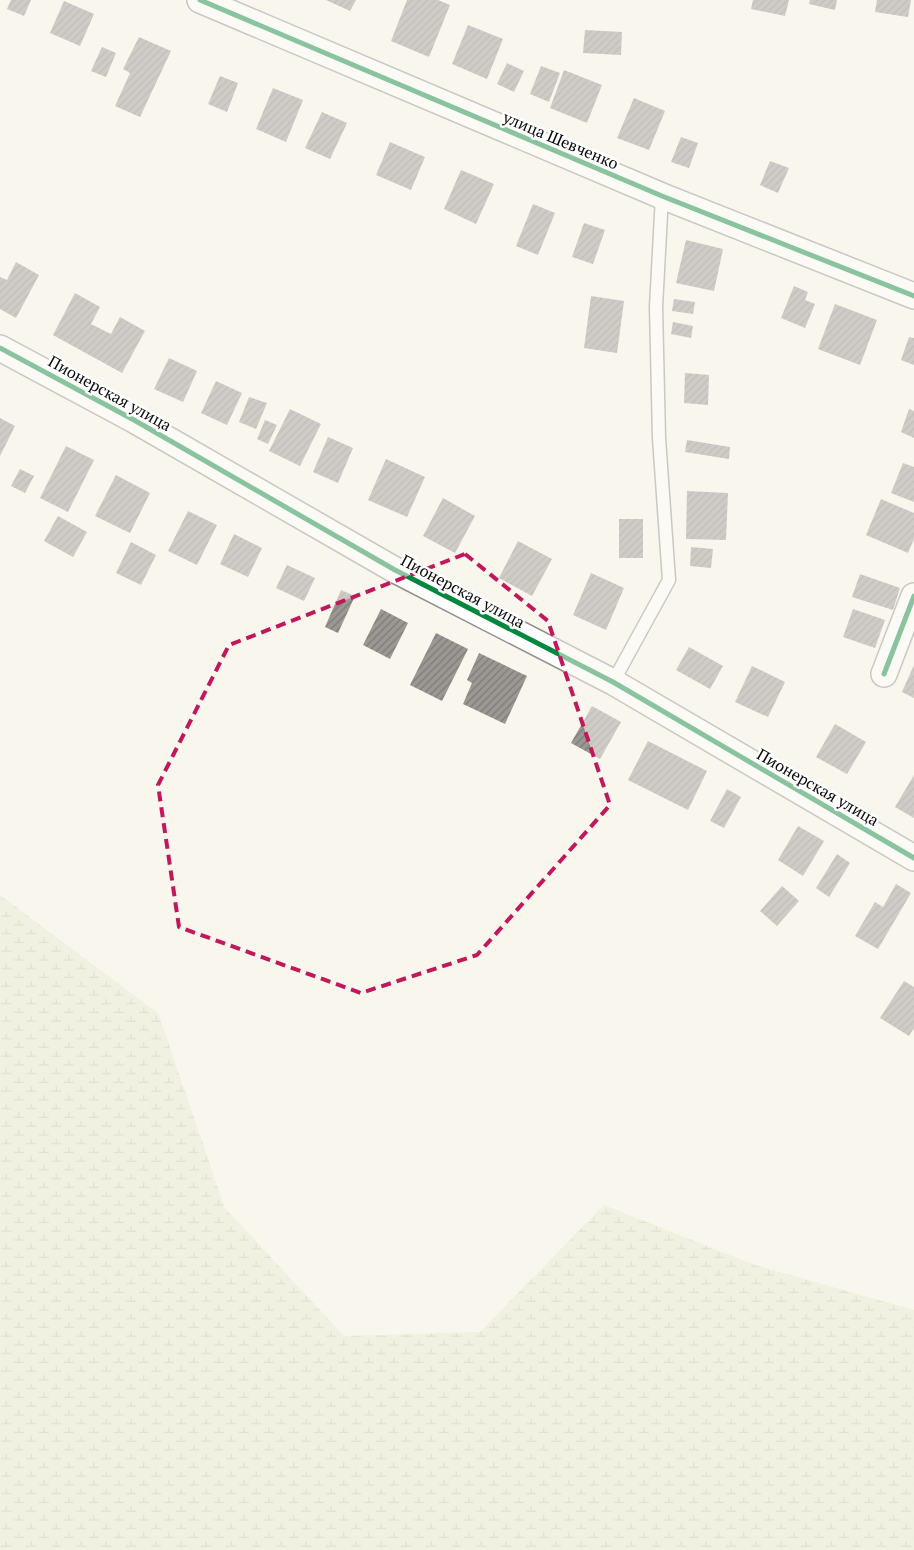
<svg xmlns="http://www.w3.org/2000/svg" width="914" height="1550" font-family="'PT Serif',serif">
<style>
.wetland{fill:url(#wetland-marsh)}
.building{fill:url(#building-hatch)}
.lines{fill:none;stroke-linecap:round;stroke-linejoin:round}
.lane-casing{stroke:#92908d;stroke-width:15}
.street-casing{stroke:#92908d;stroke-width:28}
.lane{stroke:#fefefc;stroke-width:12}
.street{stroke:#fefefc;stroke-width:25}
.cycleway-casing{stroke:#fff;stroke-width:8}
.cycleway{stroke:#00873e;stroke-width:5}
.marked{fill:none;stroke:#c2185b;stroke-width:4;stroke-dasharray:10 6;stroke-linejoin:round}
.labels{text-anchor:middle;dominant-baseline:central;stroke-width:5;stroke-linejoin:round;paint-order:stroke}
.street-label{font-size:16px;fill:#0a0a0a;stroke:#fff}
</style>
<defs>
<pattern id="wetland-marsh" width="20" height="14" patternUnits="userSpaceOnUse" patternTransform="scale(1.25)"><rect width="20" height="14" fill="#e4ebd0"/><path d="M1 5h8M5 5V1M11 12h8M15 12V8" fill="none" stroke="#c2c8b1"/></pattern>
<pattern id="building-hatch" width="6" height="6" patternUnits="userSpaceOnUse" patternTransform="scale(1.25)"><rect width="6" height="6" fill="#9b9894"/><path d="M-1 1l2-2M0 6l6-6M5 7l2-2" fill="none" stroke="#7d7a77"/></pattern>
</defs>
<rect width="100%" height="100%" fill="#f9f6ee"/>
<path class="wetland" d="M0,895L158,1013L225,1208L344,1336L480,1332L604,1205L755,1265L914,1310V1550H0Z"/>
<g class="building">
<path d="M11,0H31L24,16L7,9Z"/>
<path d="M326,0H356L350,11Z"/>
<path d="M407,0H438L450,5L429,57L391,41Z"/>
<path d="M753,0H789L785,16L751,9Z"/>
<path d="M810,0H837L835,10L809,4Z"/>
<path d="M877,0H911L908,17L875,12Z"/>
<path d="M64,1L94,14L80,46L50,33Z"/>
<path d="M468,25L503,39L487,79L452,64Z"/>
<path d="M585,30L622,32L621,55L583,53Z"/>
<path d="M139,37L171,51L140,117L115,106L130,73L123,69Z"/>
<path d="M102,47L116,53L106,77L91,71Z"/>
<path d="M507,63L524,71L514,92L497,84Z"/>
<path d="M541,66L560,73L549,102L530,94Z"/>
<path d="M564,70L602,85L587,123L550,108Z"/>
<path d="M220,76L238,83L227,112L208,104Z"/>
<path d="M273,88L303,100L286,142L256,129Z"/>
<path d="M634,98L665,111L649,150L617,138Z"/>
<path d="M322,112L347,123L330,159L305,148Z"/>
<path d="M681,137L698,143L689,168L671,162Z"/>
<path d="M390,142L425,157L411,190L376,175Z"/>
<path d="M770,161L789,168L778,193L760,185Z"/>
<path d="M461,170L494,184L476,224L444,209Z"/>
<path d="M533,204L555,213L538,255L516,246Z"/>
<path d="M584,223L605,230L593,264L572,257Z"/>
<path d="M686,240L723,249L714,291L676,283Z"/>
<path d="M16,262L39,275L16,318L0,309V277L7,280Z"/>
<path d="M794,286L808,292L805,300L815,304L805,328L781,318Z"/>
<path d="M75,293L100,307L91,324L111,334L120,317L145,331L122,373L53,335Z"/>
<path d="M591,296L624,301L617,353L584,348Z"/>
<path d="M674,299L695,302L693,314L672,311Z"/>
<path d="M835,304L877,320L860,365L818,349Z"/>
<path d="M673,322L693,326L691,338L671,334Z"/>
<path d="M909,337L914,338V365L901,360Z"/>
<path d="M169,358L197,371L183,402L154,389Z"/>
<path d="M685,373L709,375L708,405L684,403Z"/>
<path d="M216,381L242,393L227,425L201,413Z"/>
<path d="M249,397L267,403L256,429L239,422Z"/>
<path d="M290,409L321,424L300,466L269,451Z"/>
<path d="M909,409L914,411V438L901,432Z"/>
<path d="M0,418L15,426L0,456Z"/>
<path d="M265,420L277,425L268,444L257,439Z"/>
<path d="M328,437L353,448L338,483L313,472Z"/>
<path d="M687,440L730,447L729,459L685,452Z"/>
<path d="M66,446L94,460L68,512L40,498Z"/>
<path d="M386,459L425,477L407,517L368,500Z"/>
<path d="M903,463L914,467V502L891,493Z"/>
<path d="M20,469L34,476L25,493L11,486Z"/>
<path d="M116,475L150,493L130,533L95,516Z"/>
<path d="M687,491L728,493L726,540L686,539Z"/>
<path d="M443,498L475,516L455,553L423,536Z"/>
<path d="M881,499L914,513V539L908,553L866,535Z"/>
<path d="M188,511L217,525L197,565L168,551Z"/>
<path d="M58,516L87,532L73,557L44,541Z"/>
<rect x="619" y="519" width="24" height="39"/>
<path d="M234,534L262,548L248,577L220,564Z"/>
<path d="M518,541L552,559L532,596L499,578Z"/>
<path d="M131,542L156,555L141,585L116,573Z"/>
<path d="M691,547L713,549L711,568L690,566Z"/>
<path d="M287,565L315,578L304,601L276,588Z"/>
<path d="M591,573L624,588L606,630L573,615Z"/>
<path d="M860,574L900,588L893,610L852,597Z"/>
<path d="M341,590L355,596L338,633L325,627Z"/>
<path d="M381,609L408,623L390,659L363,645Z"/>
<path d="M853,609L885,620L875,648L843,637Z"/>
<path d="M436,633L468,649L442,701L410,685Z"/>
<path d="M689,647L723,666L710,689L676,670Z"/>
<path d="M479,653L527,676L505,724L463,704L472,683L467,680Z"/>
<path d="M914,665V698L902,692Z"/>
<path d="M752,666L785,682L768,717L735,702Z"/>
<path d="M592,706L621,722L600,759L571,743Z"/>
<path d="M835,724L866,742L847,774L816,757Z"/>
<path d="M648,741L707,771L688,810L628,780Z"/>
<path d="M914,775V818L895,807Z"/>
<path d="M727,789L741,797L724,828L710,821Z"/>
<path d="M798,826L824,841L803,876L778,860Z"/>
<path d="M837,854L850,863L829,897L816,888Z"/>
<path d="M896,884L911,893L878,949L855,936L875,902L883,907Z"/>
<path d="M782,886L799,901L777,926L760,911Z"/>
<path d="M904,981L914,987V1028L909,1036L880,1018Z"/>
</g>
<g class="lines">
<defs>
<path id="lane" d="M613,682L669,580L659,438L656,307L662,196"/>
<g id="street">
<path d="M200,0L662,196L914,296"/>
<path d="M0,348L134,420L395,570L613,682L914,858"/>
<path d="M884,674L914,596"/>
</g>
</defs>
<use href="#lane" class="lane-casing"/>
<use href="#street" class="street-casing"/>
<use href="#lane" class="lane"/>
<use href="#street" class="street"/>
<defs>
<g id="cycleway">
<path d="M200,0L662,196L914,296"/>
<path d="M0,348L134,420L395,570L613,682L914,858"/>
<path d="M884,674L914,596"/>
</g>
</defs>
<use href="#cycleway" class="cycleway-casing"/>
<use href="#cycleway" class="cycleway"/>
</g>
<path d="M0 0H914V1550H0ZM465,554L548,621L610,805L477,955L361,993L179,927L158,785L229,645Z" fill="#f9f6ee" fill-opacity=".55" fill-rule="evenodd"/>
<path class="marked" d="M465,554L548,621L610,805L477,955L361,993L179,927L158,785L229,645Z"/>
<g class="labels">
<g class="street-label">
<text transform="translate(561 140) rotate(23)">улица Шевченко</text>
<text transform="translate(110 393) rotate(29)">Пионерская улица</text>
<text transform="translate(463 591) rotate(28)">Пионерская улица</text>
<text transform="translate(818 787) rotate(30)">Пионерская улица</text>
</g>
</g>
</svg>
